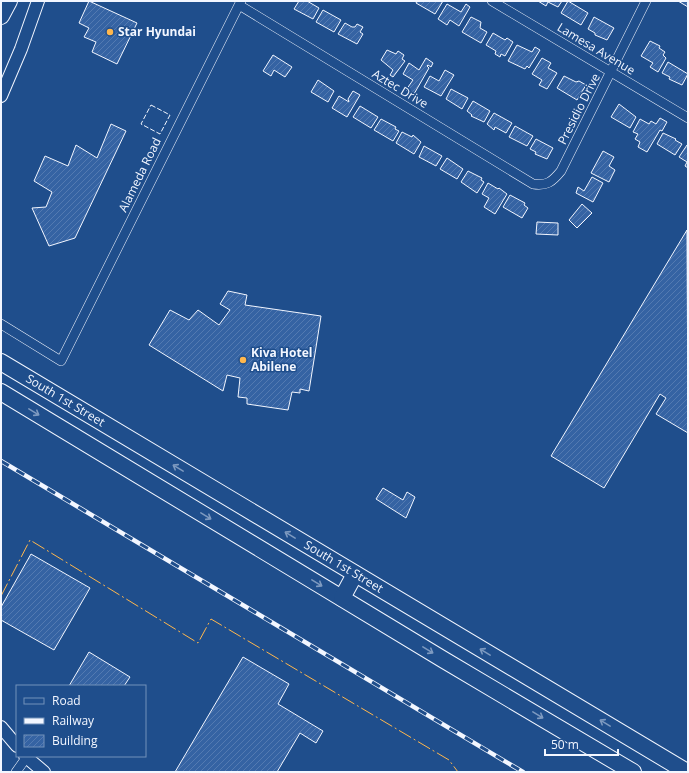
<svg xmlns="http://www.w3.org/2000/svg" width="689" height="773" font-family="'Open Sans',sans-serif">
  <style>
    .building { fill: url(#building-hatch); stroke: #f2f6ff }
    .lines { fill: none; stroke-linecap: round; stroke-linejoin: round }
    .street-casing { stroke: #f2f6ff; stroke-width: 10 }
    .secondary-casing { stroke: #f2f6ff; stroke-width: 14 }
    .highway-casing { stroke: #f2f6ff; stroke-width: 18 }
    .street { stroke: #1f4e8c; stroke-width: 9 }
    .secondary { stroke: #1f4e8c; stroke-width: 12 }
    .highway { stroke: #1f4e8c; stroke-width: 16 }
    .rail-casing { stroke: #f2f6ff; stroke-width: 4.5 }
    .rail { stroke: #1f4e8c; stroke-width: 3; stroke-dasharray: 9; stroke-linecap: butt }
    .fence { stroke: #f2f6ff; stroke-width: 1; stroke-dasharray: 5 2; stroke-linecap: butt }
    .power { stroke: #ffb74d; stroke-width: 1; stroke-dasharray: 14 3 2 3; stroke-linecap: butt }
    .oneway { stroke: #7e9ac0 }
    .poi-dot { fill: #ffb74d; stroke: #1f4e8c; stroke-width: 1.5 }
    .labels { text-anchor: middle; stroke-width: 3; stroke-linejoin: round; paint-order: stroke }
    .poi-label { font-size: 12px; font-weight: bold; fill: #f2f6ff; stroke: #1f4e8c; text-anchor: start }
    .street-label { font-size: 12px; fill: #f2f6ff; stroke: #1f4e8c }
  </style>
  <defs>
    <pattern id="building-hatch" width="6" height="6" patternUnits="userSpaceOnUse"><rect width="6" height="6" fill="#3563a3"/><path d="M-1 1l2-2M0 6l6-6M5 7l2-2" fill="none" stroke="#537ab1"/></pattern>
  </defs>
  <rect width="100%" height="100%" fill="#1f4e8c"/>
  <!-- building -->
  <path class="building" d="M89 1 137 23 117 64 92 52 96 42 84 37 89 28 79 23Z
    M299 1H307L319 8 313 19 294 9Z
    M417 1H443L435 14 416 3Z
    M538 1H562L558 7 548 2 546 6Z
    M568 1 588 13 581 25 561 13Z
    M678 1H688V7Z
    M447 4 461 12 466 4 470 7 459 26 450 20 447 25 438 19Z
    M323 10 341 20 334 32 316 22Z
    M471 17 481 22 480 28 487 32 481 43 462 32Z
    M594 17 614 28 607 40 595 35V33L588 29Z
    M345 23 352 27H355L357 24 363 27 360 32 363 34 357 44 338 34Z
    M493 33 505 40 507 38 513 42 505 56 501 54 500 57 495 54 496 51 486 45Z
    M650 41 660 46 659 48 665 52 663 55 666 58 658 72 650 67 653 63 641 56Z
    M517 45 532 52 535 47 540 50 529 68 527 66 525 69 508 61Z
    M387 50 396 54 398 51 404 55 402 59 405 61 393 77 390 75 393 70 381 60Z
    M273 55 292 67 285 77 274 70 271 76 263 71Z
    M426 58 433 63 431 67 428 65 427 66 429 68 414 94 406 90 413 80 403 74 409 63 419 70Z
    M542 58 551 63 548 68 557 73 547 89 539 85 542 80 532 74Z
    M668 62 688 74 682 85 669 79 670 77 662 73Z
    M445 70 454 75 441 96 424 87 430 76 439 81Z
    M564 76 576 82 579 81 586 85 577 100 557 88Z
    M318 80 334 91 328 102 311 92Z
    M451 89 468 98 462 109 446 99Z
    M353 91 360 95 347 117 332 108 339 96 349 102 348 99Z
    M473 101 490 111 484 122 471 116 472 115 467 111Z
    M619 104 636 117 630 128 611 117Z
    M360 106 378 117 371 128 353 117Z
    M494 113 512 123 506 133 495 127 494 130 487 124Z
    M660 118 667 122 662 131 660 130 647 152 638 147 640 142 635 139 638 134 633 132 640 119 649 124 651 121 656 124Z
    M381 119 396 127 395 129 399 131 393 141 374 130Z
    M111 124 126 131 75 238 49 246 32 208 46 207 52 192 34 181 45 156 68 166 76 145 97 158Z
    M515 126 533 136 527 146 509 137Z
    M402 132 412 137 413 135 421 142 414 154 396 143Z
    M663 133 676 139 675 140 682 144 675 155 657 144Z
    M536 139 553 148 547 159 535 154 536 152 530 149Z
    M687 145H688V168L685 166 687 162 679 157Z
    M424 146 442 156 436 166 419 157Z
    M603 151 614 157 609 166 615 170 609 182 591 173Z
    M447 158 463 169 457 179 440 169Z
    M468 171 482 178 481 180 484 182 477 193 461 182Z
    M592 177 603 183 593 202 576 193 578 187 584 191Z
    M488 183 498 189 499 188 507 194 495 214 484 207 489 198 482 194Z
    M510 195 525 203 524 205 528 208 522 218 503 207Z
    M582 204 592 213 577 228 569 220Z
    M537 222 558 223V235L536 234Z
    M687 230 688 433 656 414 666 398 660 394 604 488 551 456Z
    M228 291 247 295 245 305 321 316 309 391 300 389V393L292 392 288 410 247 404V398L238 397 240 378 227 375 223 391 149 345 170 310 189 320 198 310 219 325 230 310 220 304Z
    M383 488 403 500 407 492 415 497 406 518 376 499Z
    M31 554 90 588 54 650 1 620V607Z
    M89 652 130 677 124 686H69Z
    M243 657 289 684 278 704 323 731 316 743 300 733 277 772H175Z"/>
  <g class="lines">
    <!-- street casing -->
    <g class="street-casing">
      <path id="street" d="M492 1 688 118
        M239 5 533 184C547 186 552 182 561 171L646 1
        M1 324 61 361 241 1
        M16 772 26 758"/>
    </g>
    <!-- secondary casing -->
    <g class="secondary-casing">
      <path id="secondary" d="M1 96 21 49 38 1
        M1 727 17 746
        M25 756 44 772"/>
    </g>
    <!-- highway casing -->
    <g class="highway-casing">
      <g id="highway">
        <path d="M1 16 9 1"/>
        <path id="s1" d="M1 362 687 772"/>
        <path d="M1 392 444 660 633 772"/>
        <path d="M342 598 355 574"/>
      </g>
    </g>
    <!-- street -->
    <use href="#street" class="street"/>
    <!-- secondary -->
    <use href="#secondary" class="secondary"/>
    <!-- highway -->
    <use href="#highway" class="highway"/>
    <!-- rail casing -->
    <g class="rail-casing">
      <path id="rail" d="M1 461 523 772"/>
    </g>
    <!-- rail -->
    <use href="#rail" class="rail"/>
    <!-- fence -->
    <path class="fence" d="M151 105 170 115 160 134 141 124Z"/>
    <!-- power -->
    <path class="power" d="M1 596 30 540 198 643 211 619 449 760 458 772"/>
  </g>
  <!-- one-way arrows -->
  <defs><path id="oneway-shaft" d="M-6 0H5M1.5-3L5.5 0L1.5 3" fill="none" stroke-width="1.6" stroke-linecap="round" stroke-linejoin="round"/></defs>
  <g class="oneway">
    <use href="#oneway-shaft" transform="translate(34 412) rotate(31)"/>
    <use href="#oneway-shaft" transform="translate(178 468) rotate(-149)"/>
    <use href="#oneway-shaft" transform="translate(206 516) rotate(31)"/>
    <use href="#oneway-shaft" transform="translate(290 535) rotate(-149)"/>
    <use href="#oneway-shaft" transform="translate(317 583) rotate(31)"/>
    <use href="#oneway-shaft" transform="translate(428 650) rotate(31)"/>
    <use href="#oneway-shaft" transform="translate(485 652) rotate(-149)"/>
    <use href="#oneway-shaft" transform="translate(538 715) rotate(31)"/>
    <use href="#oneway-shaft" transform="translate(605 723) rotate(-149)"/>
  </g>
  <!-- markers -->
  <g class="poi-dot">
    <circle cx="110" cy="32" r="4"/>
    <circle cx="243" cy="360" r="4"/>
  </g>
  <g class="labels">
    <!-- poi labels -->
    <g class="poi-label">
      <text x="118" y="36">Star Hyundai</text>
      <text x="251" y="357">Kiva Hotel<tspan x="251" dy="14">Abilene</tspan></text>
    </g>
    <!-- street labels -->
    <g class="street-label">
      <text transform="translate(596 49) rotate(31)" y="4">Lamesa Avenue</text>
      <text transform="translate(400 89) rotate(31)" y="4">Aztec Drive</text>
      <text transform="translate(579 109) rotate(-63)" y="4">Presidio Drive</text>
      <text transform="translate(140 175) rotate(-64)" y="4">Alameda Road</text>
      <text dy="4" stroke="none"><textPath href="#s1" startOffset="75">South 1st Street</textPath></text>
      <text dy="4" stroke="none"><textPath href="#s1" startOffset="399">South 1st Street</textPath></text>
    </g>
  </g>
  <!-- border -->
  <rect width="689" height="773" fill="none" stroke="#f2f6ff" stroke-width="4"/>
  <!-- legend -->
  <rect x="16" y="685" width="130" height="72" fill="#1f4e8c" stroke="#7391ba"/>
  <rect x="24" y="698" width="20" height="6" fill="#1f4e8c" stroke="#7391ba"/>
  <text x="52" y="705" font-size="12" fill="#f2f6ff">Road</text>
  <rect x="24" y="718" width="20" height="6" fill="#f2f6ff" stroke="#7391ba"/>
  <text x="52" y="725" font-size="12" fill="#f2f6ff">Railway</text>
  <rect x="24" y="735" width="20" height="12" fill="url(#building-hatch)" stroke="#7391ba"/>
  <text x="52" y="745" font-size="12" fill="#f2f6ff">Building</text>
  <!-- scale -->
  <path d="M545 749v6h73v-6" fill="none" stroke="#f2f6ff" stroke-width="2"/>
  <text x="551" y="749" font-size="12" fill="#f2f6ff" stroke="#1f4e8c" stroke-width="3" paint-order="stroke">50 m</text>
</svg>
